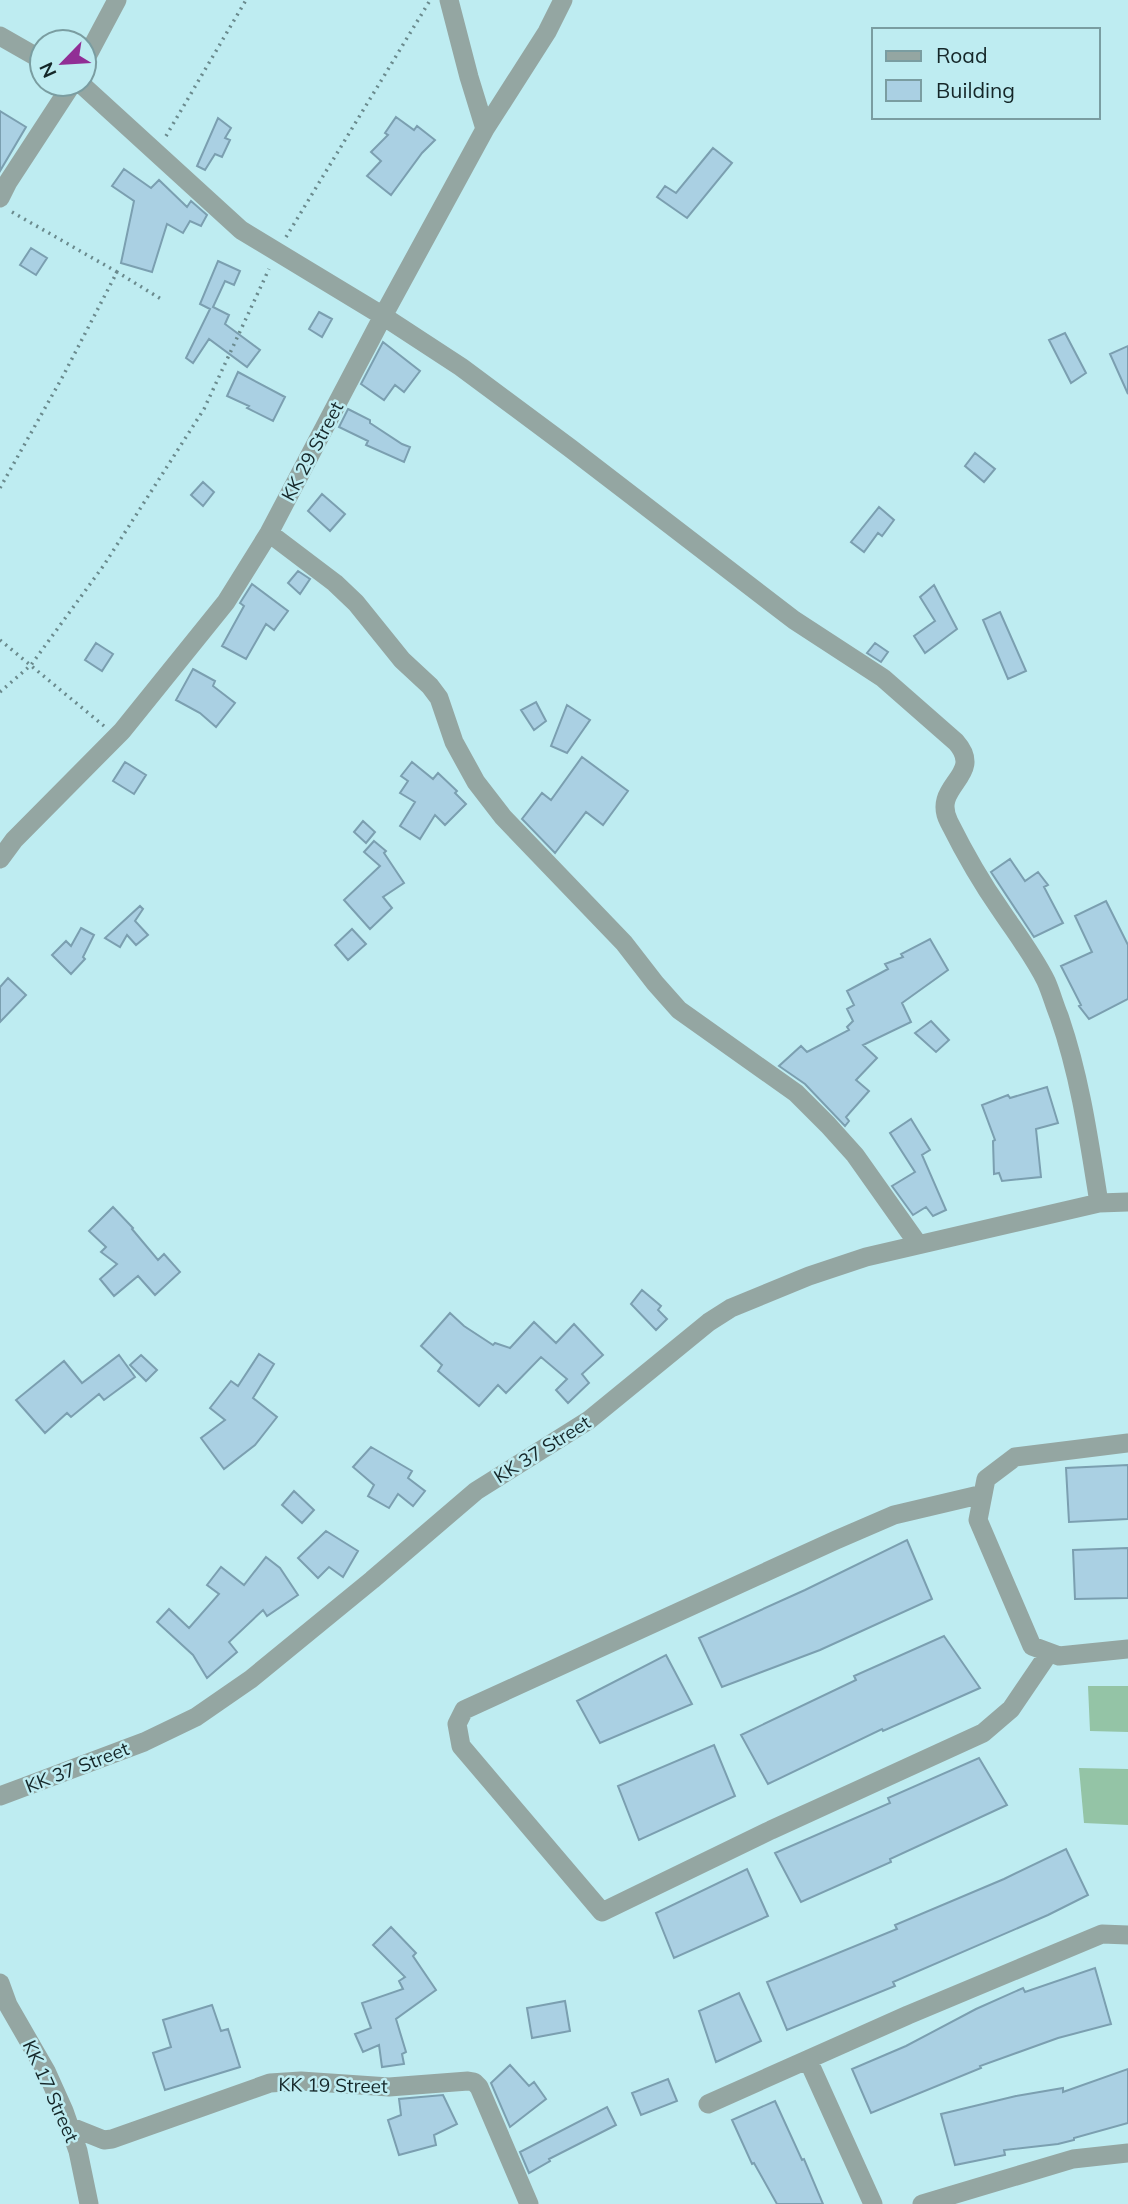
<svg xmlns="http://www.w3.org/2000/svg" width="1128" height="2204" font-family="Mulish,sans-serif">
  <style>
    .green { fill: #94c4a6 }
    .building { fill: #aad0e3; stroke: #7b9fb0; stroke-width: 2 }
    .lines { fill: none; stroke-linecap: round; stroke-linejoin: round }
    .path { stroke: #6a8a8d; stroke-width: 3.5; stroke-dasharray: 2 5; stroke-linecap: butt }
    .minor { stroke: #94a6a2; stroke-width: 19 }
    .labels { text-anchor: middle; stroke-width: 5; stroke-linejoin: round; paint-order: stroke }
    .street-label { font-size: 19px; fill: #152729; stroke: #beecf1 }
  </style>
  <rect width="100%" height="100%" fill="#beecf1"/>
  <!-- green -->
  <path class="green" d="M1088 1686H1128V1732L1090 1731Z
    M1079 1768 1128 1769V1825L1084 1823Z"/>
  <!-- building -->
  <path class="building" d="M0 111 26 127 0 171Z
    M396 117 414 130 417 126 435 140 422 153 391 195 367 176 381 161 371 152 388 135 385 133Z
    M218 118 231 128 225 138 230 140 222 157 215 154 205 170 197 166Z
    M713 148 732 163 687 218 657 197 665 186 676 193Z
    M124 169 151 188 159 180 187 207 191 201 207 215 201 226 190 221 183 233 167 224 152 272 121 263 134 201 112 186Z
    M31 248 47 258 36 275 20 265Z
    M218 261 240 271 234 285 225 281 213 307 229 315 225 324 260 350 247 367 209 339 193 363 186 358 210 309 200 304Z
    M319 312 332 319 322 337 309 329Z
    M1065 333 1086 373 1071 383 1049 340Z
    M383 342 420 371 404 392 395 385 384 400 361 384Z
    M1128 346V394L1110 354Z
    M238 372 285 397 273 421 247 408 249 406 227 396Z
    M348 409 370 420V423L402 444 410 447 404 462 366 445 368 441 339 427Z
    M975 453 995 469 984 482 965 466Z
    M203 482 214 492 203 506 191 495Z
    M322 494 345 514 330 531 308 511Z
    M879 507 894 520 882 536 878 533 864 552 851 542Z
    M298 571 310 579 300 594 288 583Z
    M252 584 288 611 274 630 266 624 246 659 222 646 244 606 240 603Z
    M934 585 957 629 925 653 914 636 935 621 920 597Z
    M1000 612 1026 671 1008 679 983 620Z
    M96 643 113 654 102 671 85 660Z
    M875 643 888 652 881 662 867 653Z
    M193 669 215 681 213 686 235 703 216 727 200 713 176 700Z
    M536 702 546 721 534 730 521 710Z
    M567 705 590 720 567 753 551 746Z
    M582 757 628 791 603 825 586 812 555 853 522 819 542 793 551 800Z
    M125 762 146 775 134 794 113 781Z
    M412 762 433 779 438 773 457 791 455 793 466 804 445 825 435 815 420 839 400 826 415 802 400 793 408 781 401 776Z
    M363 821 375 832 366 843 354 832Z
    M374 841 386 851 384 853 404 883 383 897 392 908 370 929 344 900 380 866 364 852Z
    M1010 859 1025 881 1038 872 1048 885 1044 887 1063 923 1034 937 991 872Z
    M1106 901 1128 945V999L1089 1019 1079 1006 1081 1005 1061 966 1092 952 1075 916Z
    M140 906 143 909 135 921 148 935 136 945 127 935 120 947 105 938Z
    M81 928 94 935 83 957 85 959 71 974 52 955 66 941 71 946Z
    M352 929 366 944 348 960 335 945Z
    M930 939 948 970 902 1003 911 1022 863 1045 877 1058 856 1080 869 1091 846 1117 849 1121 845 1126 805 1084 779 1066 801 1046 807 1052 849 1030 847 1027 853 1021 847 1009 854 1005 847 991 888 969 885 964 903 957 901 954Z
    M8 978 26 995 0 1022V987Z
    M931 1021 949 1040 936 1052 915 1033Z
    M1047 1087 1058 1123 1036 1129 1041 1177 1002 1181 999 1173 994 1174 993 1141 995 1140 982 1105 1008 1095 1010 1098Z
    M911 1119 930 1150 922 1155 946 1210 933 1216 926 1207 913 1215 892 1186 915 1172 890 1133Z
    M113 1207 133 1228 132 1229 158 1260 164 1254 180 1272 155 1295 138 1276 114 1296 100 1279 117 1264 101 1252 106 1247 89 1231Z
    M642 1290 661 1306 658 1310 667 1319 656 1330 631 1304Z
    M450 1313 464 1326 493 1345 495 1343 510 1348 534 1322 556 1343 574 1324 603 1355 582 1374 589 1383 568 1403 556 1390 567 1379 541 1357 506 1393 498 1385 479 1406 438 1371 442 1365 421 1346Z
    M259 1354 274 1364 253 1398 277 1417 255 1445 224 1469 201 1438 225 1420 210 1408 231 1381 238 1386Z
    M119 1355 135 1377 104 1400 99 1394 71 1417 67 1413 45 1433 16 1400 64 1361 82 1383Z
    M141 1355 157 1370 146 1381 130 1365Z
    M371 1447 412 1471 408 1478 425 1491 413 1506 398 1494 389 1508 368 1496 374 1485 353 1467Z
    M1128 1465V1519L1069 1522 1066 1468Z
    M294 1491 314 1510 302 1523 282 1505Z
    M326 1531 358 1551 343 1577 329 1567 318 1578 298 1558Z
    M907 1540 932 1599 820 1650 722 1687 699 1638 805 1590Z
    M1128 1548V1598L1075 1599 1073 1550Z
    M266 1557 280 1568 298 1595 267 1616 263 1610 229 1642 237 1652 207 1678 193 1655 157 1622 169 1609 189 1628 219 1594 207 1585 221 1567 244 1585Z
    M944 1636 980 1688 883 1731 882 1729 768 1784 741 1735 856 1680 854 1676Z
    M666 1655 692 1704 600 1743 577 1701Z
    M714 1745 735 1796 639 1840 618 1786Z
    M979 1758 1007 1805 890 1859 891 1862 801 1902 775 1853 890 1803 888 1798Z
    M1066 1849 1088 1895 1048 1915 893 1982 895 1986 787 2030 767 1982 897 1929 895 1925 1004 1879Z
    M747 1869 768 1916 674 1958 656 1913Z
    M391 1927 416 1953 413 1956 436 1990 396 2019 406 2052 402 2054 404 2064 382 2067 379 2045 363 2052 355 2034 371 2028 362 2003 403 1989 399 1981 405 1977 373 1945Z
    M1095 1968 1111 2024 1058 2038 980 2066 981 2068 871 2113 852 2069 906 2046 976 2009 1023 1988 1025 1992Z
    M739 1993 761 2041 716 2062 699 2011Z
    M565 2001 570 2031 532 2038 527 2008Z
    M212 2005 221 2031 228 2029 240 2067 165 2090 153 2053 171 2047 163 2020Z
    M510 2065 529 2086 534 2082 546 2099 510 2127 491 2083Z
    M1128 2069V2123L1074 2138V2140L1058 2144 1004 2150 1005 2155 955 2165 941 2114 1016 2096 1063 2088V2092Z
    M668 2079 677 2101 641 2115 632 2093Z
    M443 2095 457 2124 434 2135 436 2145 399 2155 388 2120 401 2115 399 2099Z
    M775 2101 802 2160 804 2159 823 2204H777L754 2163 752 2164 732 2120Z
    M607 2107 616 2125 549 2159 550 2161 529 2173 520 2152Z"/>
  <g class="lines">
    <!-- path -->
    <path class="path" d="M166 136 246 0
      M12 212 117 272
      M286 237 429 2
      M0 488 63 376 117 272 161 299
      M0 640 104 726
      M0 692 31 665 104 565 204 409 269 269"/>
    <!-- minor -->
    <path class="minor" d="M449 0 469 77 485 129
      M0 36 42 60
      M84 62 117 0
      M81 84 241 230 383 316 461 367 570 448 794 620 883 678 956 742C986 776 930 785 949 822 964 852 981 882 1000 909 1016 933 1033 955 1046 981 1051 992 1054 1004 1059 1016 1080 1076 1089 1140 1099 1203
      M0 198 8 182 72 84
      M269 533 335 583 356 603 402 660 430 686 439 698 454 742 476 782 503 817 624 943 655 983 679 1010 796 1093 828 1125 855 1155 918 1244
      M0 859 14 840 122 731 226 602 269 533 383 316 485 129 547 32 563 0
      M1128 1443 1015 1457 986 1479 978 1520 1032 1646 1059 1656 1128 1649
      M983 1494 894 1515 836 1540 464 1710 457 1724 461 1746 602 1912 771 1830 983 1733 1011 1709 1049 1653
      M0 1796 144 1742 196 1717 251 1679 372 1580 476 1491 589 1420 709 1322 731 1308 809 1276 866 1257 1099 1203 1128 1202
      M0 1983 8 2005 46 2071 64 2111 78 2151 89 2204
      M808 2060 873 2204
      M708 2104 908 2015 1102 1934 1128 1935
      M69 2126 104 2140 112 2139 270 2083 301 2081 389 2087 468 2081 474 2082 479 2087 529 2204
      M922 2204 1073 2159 1128 2153"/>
  </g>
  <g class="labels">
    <!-- street labels -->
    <g class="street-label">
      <text transform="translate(312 451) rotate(-62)" y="7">KK 29 Street</text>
      <text transform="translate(542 1449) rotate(-32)" y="7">KK 37 Street</text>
      <text transform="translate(77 1767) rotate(-21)" y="7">KK 37 Street</text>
      <text transform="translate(333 2085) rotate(1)" y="7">KK 19 Street</text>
      <text transform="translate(51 2091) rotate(66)" y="7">KK 17 Street</text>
    </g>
  </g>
  <!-- legend -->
  <rect x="872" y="28" width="228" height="91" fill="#beecf1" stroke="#7a9da1" stroke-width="2"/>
  <rect x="886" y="51" width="35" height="10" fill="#94a6a2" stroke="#7a9da1" stroke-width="2"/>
  <text x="936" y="63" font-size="21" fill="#152729">Road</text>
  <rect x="886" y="80" width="35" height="21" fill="#aad0e3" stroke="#7a9da1" stroke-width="2"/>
  <text x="936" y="98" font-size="21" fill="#152729">Building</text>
  <!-- north arrow -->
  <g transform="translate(63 63) rotate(245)"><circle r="33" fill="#beecf1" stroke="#7a9da1" stroke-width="2"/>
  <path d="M0-5L12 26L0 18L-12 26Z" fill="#912e95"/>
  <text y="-10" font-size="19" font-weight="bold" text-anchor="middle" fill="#152729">N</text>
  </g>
</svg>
